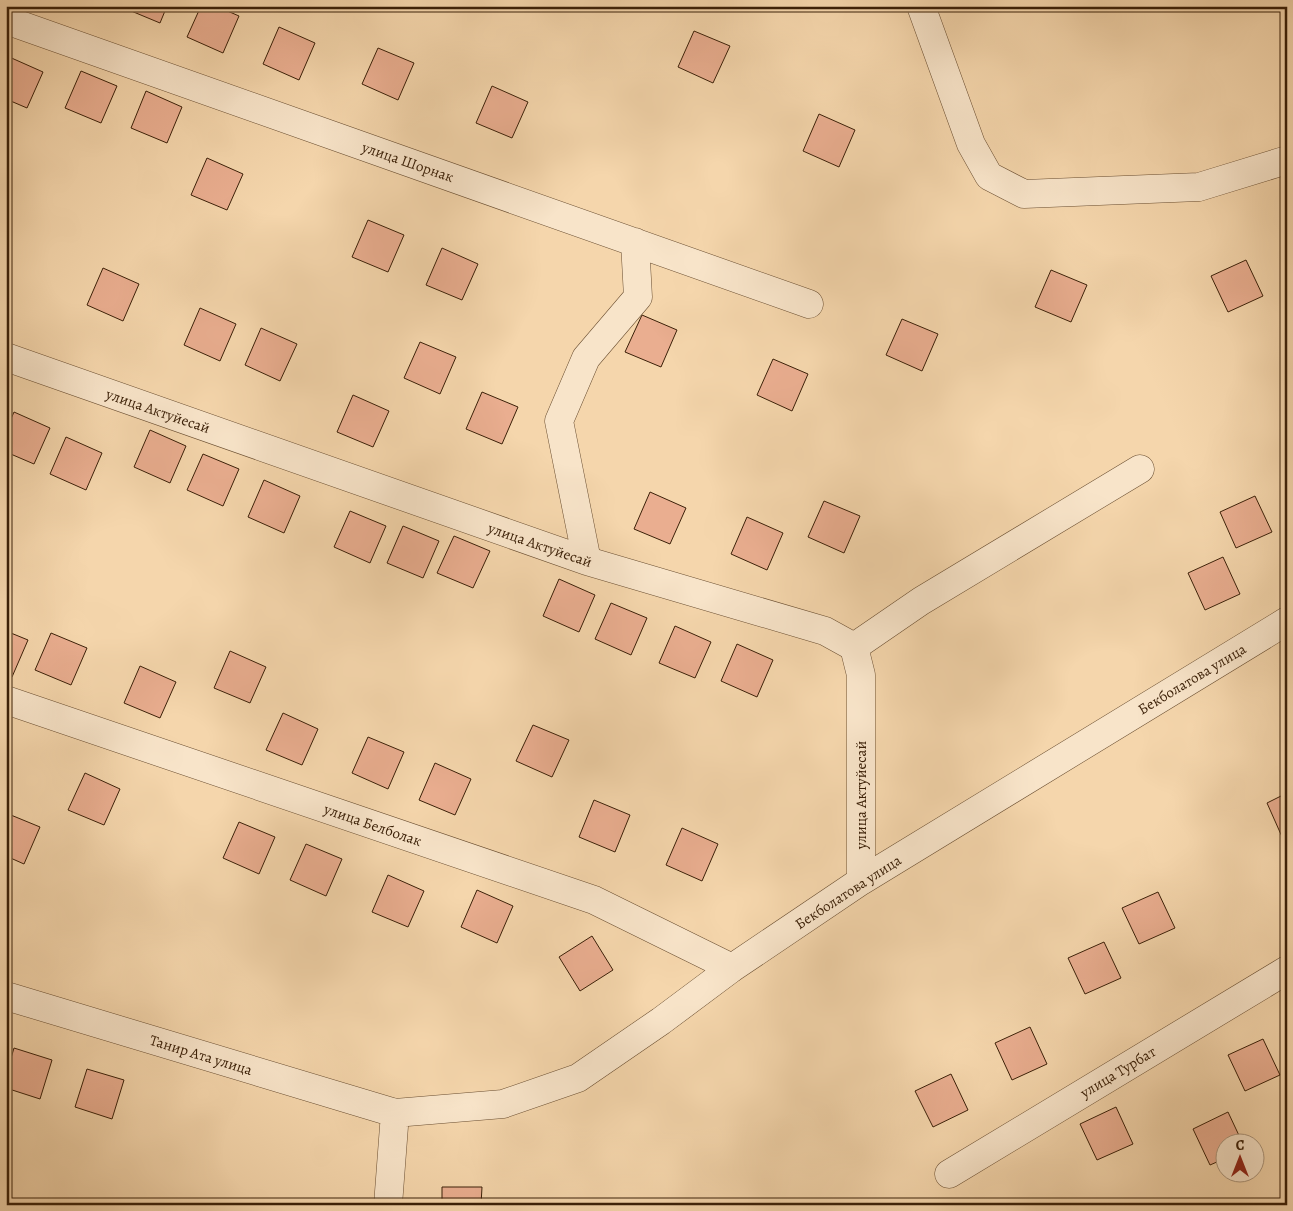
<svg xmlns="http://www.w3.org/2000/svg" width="1293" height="1211" font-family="Alegreya,serif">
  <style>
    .building { fill: #eaae90; stroke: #3b2008 }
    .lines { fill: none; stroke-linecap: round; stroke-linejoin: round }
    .minor-casing { stroke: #6a4e31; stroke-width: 29 }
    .minor { stroke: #f8e4c9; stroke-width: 28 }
    .labels { text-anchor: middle; stroke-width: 5; stroke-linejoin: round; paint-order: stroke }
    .street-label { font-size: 15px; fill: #3b2008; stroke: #f8e4c9 }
  </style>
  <rect width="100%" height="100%" fill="#f5d6ac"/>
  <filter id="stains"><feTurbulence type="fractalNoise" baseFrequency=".004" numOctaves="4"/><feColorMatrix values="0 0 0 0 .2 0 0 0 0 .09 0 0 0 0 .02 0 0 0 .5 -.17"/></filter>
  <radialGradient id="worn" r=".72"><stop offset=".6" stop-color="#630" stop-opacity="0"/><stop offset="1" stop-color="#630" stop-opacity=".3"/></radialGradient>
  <!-- building -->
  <path class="building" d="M124 6H167L160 23 124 8Z
    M201 6H216L239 16 223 53 187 37Z
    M279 27 315 43 299 80 263 64Z
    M694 31 730 46 713 83 678 67Z
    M378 48 414 63 398 100 362 84Z
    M7 56 43 72 27 108 6 99Z
    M81 71 117 86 101 123 65 108Z
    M492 86 528 102 512 138 476 123Z
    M146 91 182 107 167 143 131 128Z
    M819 114 855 130 839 167 803 151Z
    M207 158 243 174 227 210 191 195Z
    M368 220 404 235 388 272 352 257Z
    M442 248 478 264 462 300 426 285Z
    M1246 260 1263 296 1228 312 1211 276Z
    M103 268 139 284 123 321 87 305Z
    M1051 270 1087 285 1071 322 1035 307Z
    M200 308 236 324 220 361 184 345Z
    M642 315 677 330 661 367 625 352Z
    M902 319 938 334 922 371 886 355Z
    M261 328 297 344 280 381 245 365Z
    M420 342 456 357 440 394 404 378Z
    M773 359 808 374 792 411 757 395Z
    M482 392 518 407 502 444 466 429Z
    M353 395 389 411 373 447 337 432Z
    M14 412 50 428 34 464 6 452V430Z
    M150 430 186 446 170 483 134 467Z
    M66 437 102 453 86 490 50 474Z
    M203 454 239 469 223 506 187 490Z
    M264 480 300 496 284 533 248 517Z
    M650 492 686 508 670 544 634 529Z
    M1255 496 1272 532 1236 548 1220 512Z
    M824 501 860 516 844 553 808 537Z
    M350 511 386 526 370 563 334 547Z
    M747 517 783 533 767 570 731 554Z
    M403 526 439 541 423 578 387 563Z
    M454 536 490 551 473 588 437 573Z
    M1223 557 1240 594 1205 610 1188 573Z
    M559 579 595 595 579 632 543 616Z
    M611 603 647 618 631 655 595 639Z
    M675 626 711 642 695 678 659 663Z
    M6 631 28 640 12 677 6 674Z
    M51 633 87 648 71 685 35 670Z
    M737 644 773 660 757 697 721 681Z
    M230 651 266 667 250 703 214 688Z
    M140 666 176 682 160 718 124 703Z
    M283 713 318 729 302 765 266 750Z
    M533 725 569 740 552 777 516 761Z
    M368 737 404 752 388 789 352 773Z
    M435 763 471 779 455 815 419 800Z
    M85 773 120 789 104 825 68 810Z
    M1287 793V837L1283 839 1267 803Z
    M594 800 630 815 615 852 579 837Z
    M6 813 40 827 24 864 6 856Z
    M239 822 275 837 259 874 223 858Z
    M682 828 718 844 702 881 666 865Z
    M306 844 342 859 326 896 290 880Z
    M388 875 424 891 408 927 372 912Z
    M477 890 513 906 497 943 461 927Z
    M1158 892 1175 928 1139 944 1122 908Z
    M592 936 613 970 580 991 559 957Z
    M1104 942 1121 978 1085 994 1068 958Z
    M1030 1027 1047 1064 1012 1080 995 1043Z
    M1263 1039 1280 1075 1245 1091 1228 1055Z
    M14 1048 52 1060 40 1099 6 1088V1075Z
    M87 1069 124 1080 112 1119 75 1107Z
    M951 1074 968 1110 933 1127 915 1091Z
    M1116 1107 1133 1144 1097 1160 1080 1124Z
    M1228 1112 1243 1144H1226V1158L1210 1165 1193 1129Z
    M442 1187H482L481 1205H442Z"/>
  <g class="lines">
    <!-- minor casing -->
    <g class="minor-casing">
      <path id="minor" d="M921 6 971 144 989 176 1024 194 1199 187 1287 160
        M6 20 809 304
        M6 357 587 561 825 631 854 647 861 675V881
        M587 561 559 421 586 358 638 297 635 242
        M854 647 921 601 1140 469
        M6 700 594 900 732 968
        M6 996 395 1113 503 1104 578 1078 661 1021 732 968 861 881 1287 621
        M949 1174 1287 970
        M388 1205 395 1113"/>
    </g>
    <!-- minor -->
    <use href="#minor" class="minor"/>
  </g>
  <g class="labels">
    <!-- street labels -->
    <g class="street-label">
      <text transform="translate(408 162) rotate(19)" y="5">улица Шорнак</text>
      <text transform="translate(158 411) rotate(19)" y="5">улица Актуйесай</text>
      <text transform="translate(540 545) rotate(19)" y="5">улица Актуйесай</text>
      <text transform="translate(1192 679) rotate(-31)" y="5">Бекболатова улица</text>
      <text transform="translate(861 795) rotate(-90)" y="5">улица Актуйесай</text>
      <text transform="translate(373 825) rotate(19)" y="5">улица Белболак</text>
      <text transform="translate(848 892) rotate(-33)" y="5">Бекболатова улица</text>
      <text transform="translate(201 1055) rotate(17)" y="5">Танир Ата улица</text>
      <text transform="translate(1118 1072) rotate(-31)" y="5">улица Турбат</text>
    </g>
  </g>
  <!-- margin -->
  <rect width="1293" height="1211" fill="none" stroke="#f5d6ac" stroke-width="25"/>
  <rect x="8" y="8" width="1278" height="1196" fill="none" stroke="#3b2008" stroke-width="2.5"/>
  <rect x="12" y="12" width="1268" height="1186" fill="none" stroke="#3b2008"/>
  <!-- north arrow -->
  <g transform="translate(1240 1158)"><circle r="24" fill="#f8e4c9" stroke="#ac967c"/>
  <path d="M0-4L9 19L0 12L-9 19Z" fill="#8f2418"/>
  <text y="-8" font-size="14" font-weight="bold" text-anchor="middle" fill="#3b2008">С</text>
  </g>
  <rect width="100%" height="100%" filter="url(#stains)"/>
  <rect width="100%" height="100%" fill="url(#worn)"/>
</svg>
